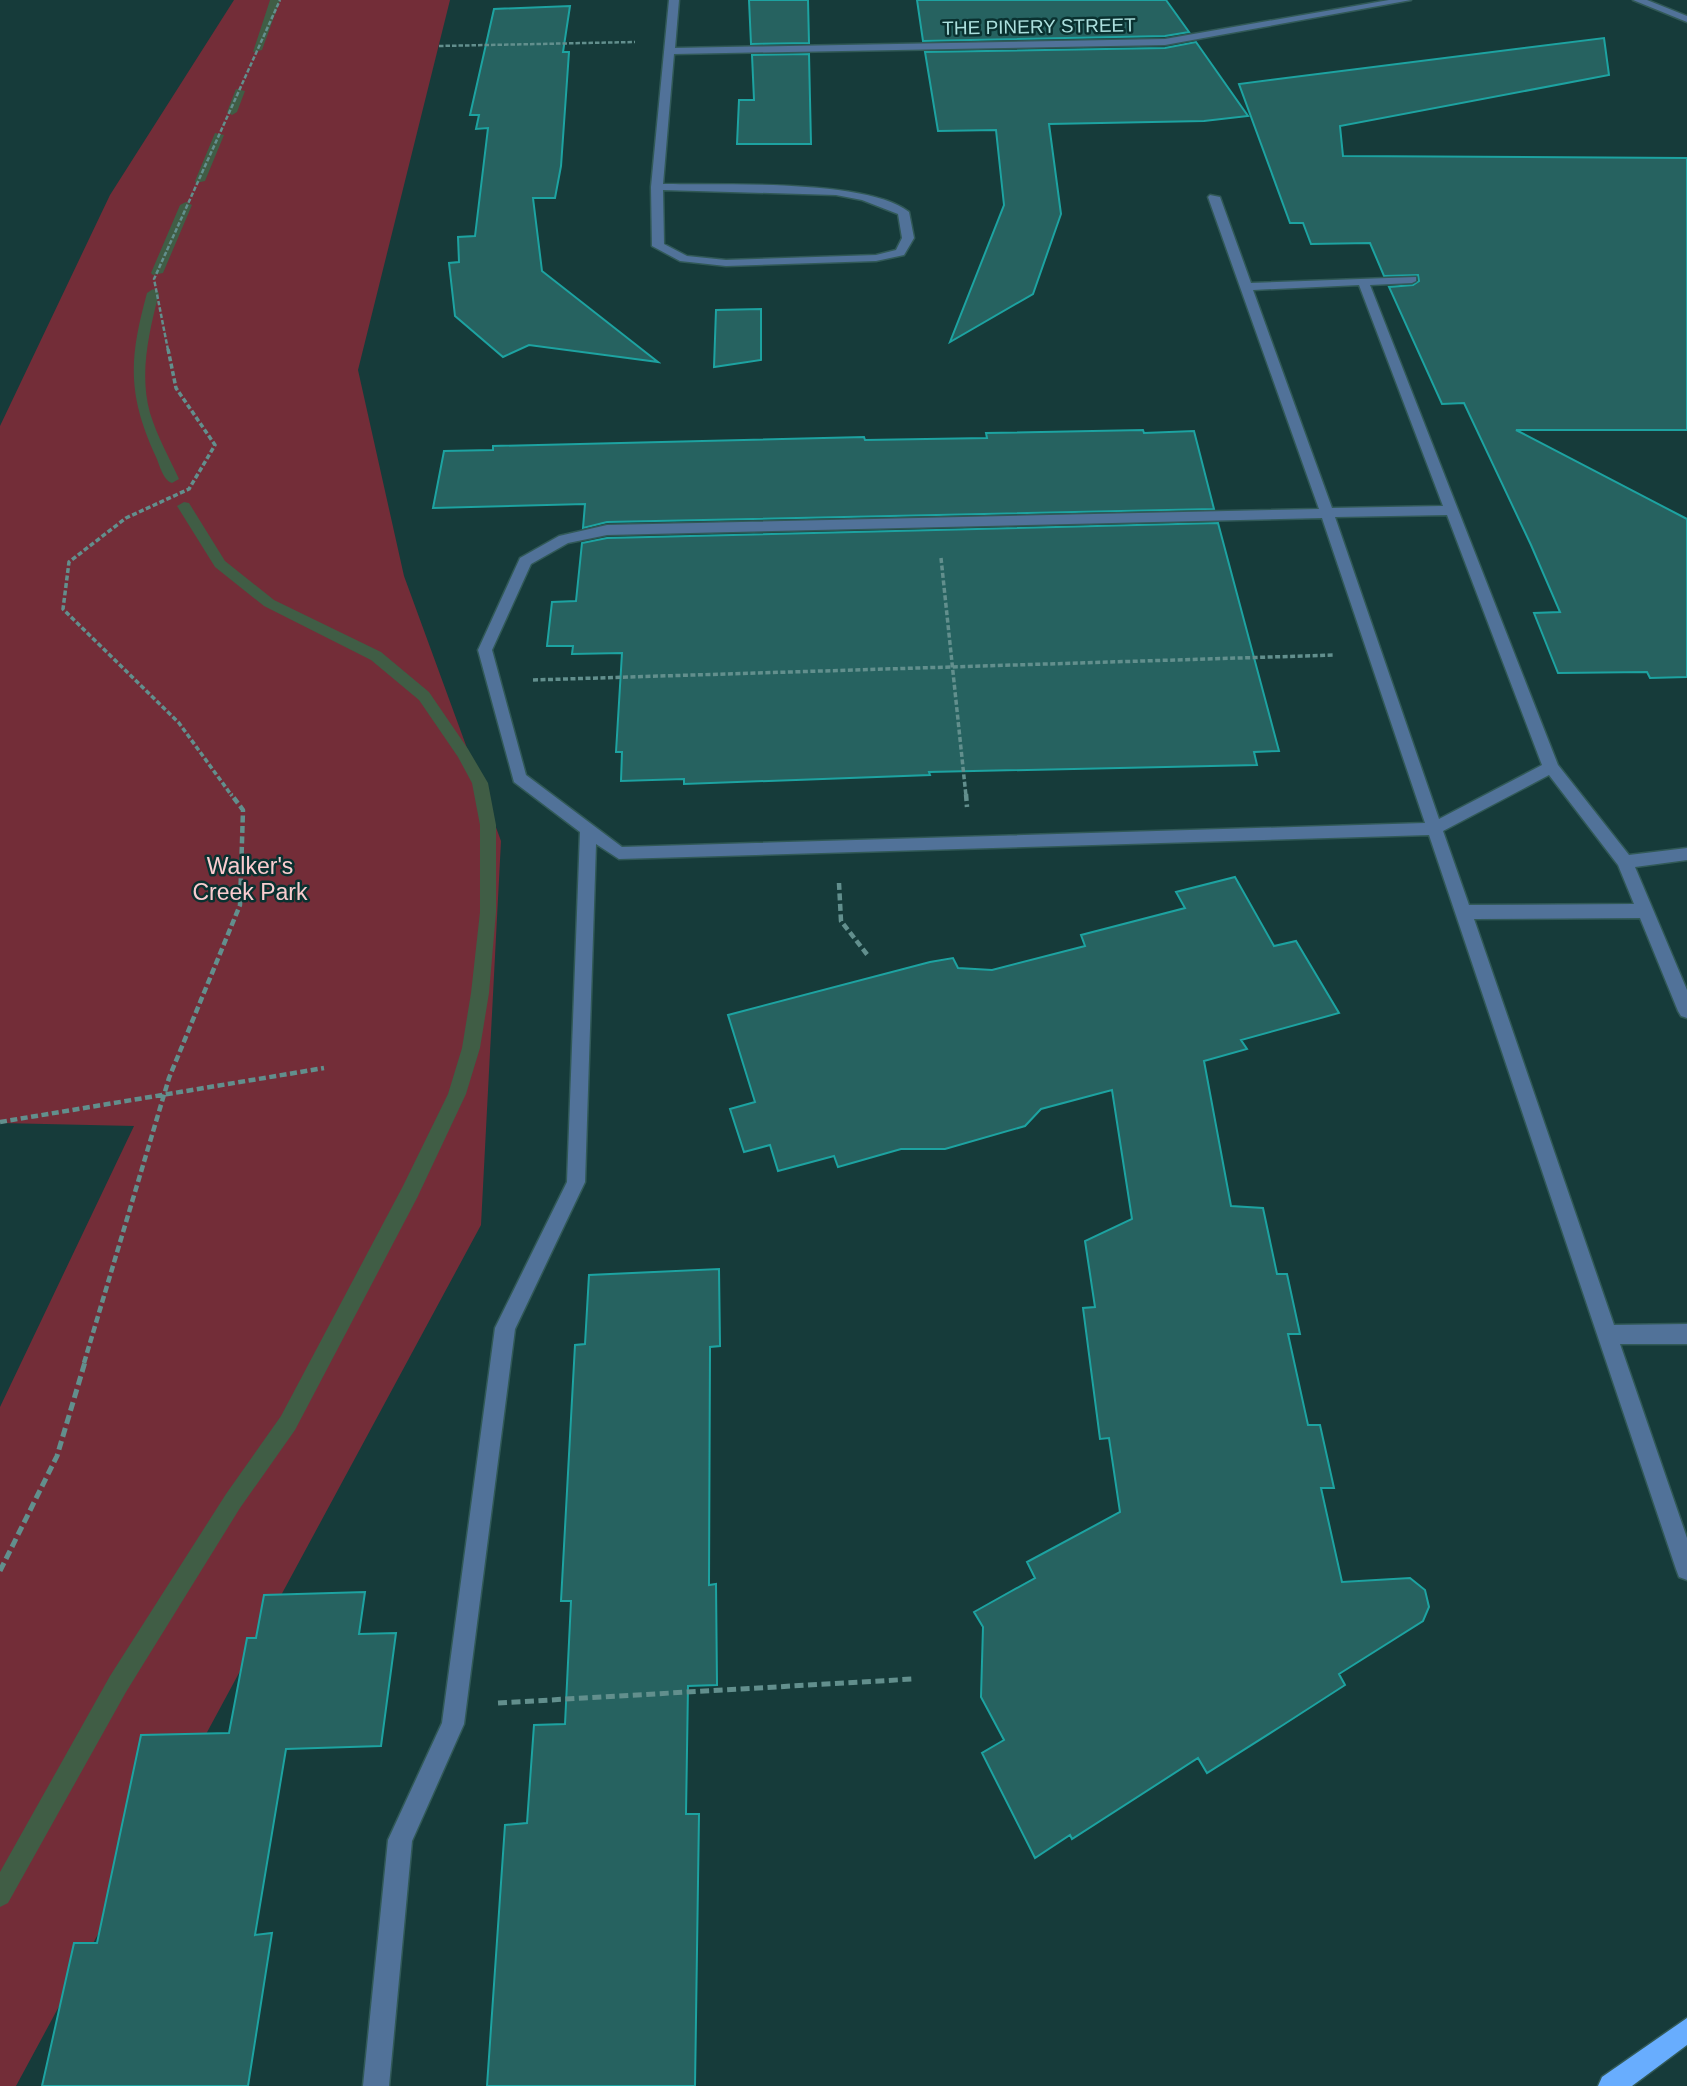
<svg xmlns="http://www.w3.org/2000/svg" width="1687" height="2086" font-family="Arial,sans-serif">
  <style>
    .green { fill: #732d38 }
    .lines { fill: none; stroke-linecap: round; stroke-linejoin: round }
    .stream { fill: #405d45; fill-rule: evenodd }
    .building { fill: #266260; stroke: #1da3a1; stroke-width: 2 }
    .minor-casing { stroke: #315957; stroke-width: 3 }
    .major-casing { stroke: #315957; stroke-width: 3 }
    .path-far3 { stroke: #628f8d; stroke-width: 2.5; stroke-dasharray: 4.5 2; stroke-linecap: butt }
    .path-far2 { stroke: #628f8d; stroke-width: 3.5; stroke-dasharray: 5 2.5; stroke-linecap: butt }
    .path-far1 { stroke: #628f8d; stroke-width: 4.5; stroke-dasharray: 7 3.5; stroke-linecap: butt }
    .path { stroke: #628f8d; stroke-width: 5; stroke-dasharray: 9 4.5; stroke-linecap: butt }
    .minor { fill: #517299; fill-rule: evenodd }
    .major { fill: #68adfe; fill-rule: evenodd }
    .labels { text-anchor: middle; stroke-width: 5; stroke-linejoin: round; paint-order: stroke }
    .far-street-label { font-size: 19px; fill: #abdfdd; stroke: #0a3130 }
    .park-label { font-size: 23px; fill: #facccf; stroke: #0a3130 }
  </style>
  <rect width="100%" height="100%" fill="#163b3a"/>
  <!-- green -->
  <path class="green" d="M234 0H450L358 370 404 576 501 841 481 1225 16 2086H0V1407L134 1126 0 1123V426L110 195Z"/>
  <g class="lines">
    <!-- stream -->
    <path class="stream" d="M270 0H280L262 50 253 52Z
      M236 89 245 91 237 112 232 115 227 112Z
      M215 133 224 135 205 181 196 183 195 181Z
      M186 202 192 205 163 273 153 275 151 273 180 205Z
      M153 289 159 293C149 332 139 374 150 413 157 436 169 457 179 479L172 483C163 480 160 466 156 457 127 394 129 359 147 293Z
      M184 502 189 503 225 561 274 600 381 652 429 692 468 749 488 783 496 825V912L489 993 480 1048 466 1094 417 1198 295 1430 240 1508 126 1692 8 1903 0 1907V1872L110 1676 226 1494 281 1416 403 1186 448 1094 462 1048 471 993 480 912V825L472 783 458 757 419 700 371 660 264 606 215 567 177 506Z"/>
  </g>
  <!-- building -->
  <path class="building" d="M749 0H808L809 43 751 44Z
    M917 0H1166L1189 32 1165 36 923 41Z
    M570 6 563 52H569L561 166 555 198H533L542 271 658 362 529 345 503 357 455 316 449 263 459 262 458 237 475 236 488 128 476 129 479 115H470L494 9Z
    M1604 38 1609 75 1340 126 1343 156 1687 158V430H1516L1687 519V677L1650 678 1647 672 1558 673 1534 613 1560 612 1531 545 1464 403 1442 404 1389 287 1413 285 1419 281 1418 275 1384 276 1370 243 1311 244 1303 223H1290L1239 84Z
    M1196 42 1248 116 1204 121 1049 124 1061 214 1033 294 950 342 1004 205 996 130 938 131 925 52 1165 48Z
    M809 54 811 144H737L739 100H754L752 55Z
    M761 309V360L714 367 716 310Z
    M1143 430 1144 433 1194 431 1214 509 607 522 583 528 585 504 433 508 444 451 493 450V446L864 437 865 440 987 438 986 433Z
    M1218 523 1279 751 1254 752 1257 765 929 772 930 775 684 784V779L621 781 622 752H616L622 653 572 654 573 646H547L552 602 576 601 582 543 607 538Z
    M1235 877 1274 946 1296 941 1339 1013 1241 1040 1247 1049 1204 1061 1231 1206 1263 1208 1277 1274H1287L1300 1334H1288L1308 1425H1320L1334 1488H1321L1342 1582 1410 1578 1425 1590 1429 1607 1423 1621 1339 1674 1345 1685 1283 1725 1207 1773 1198 1758 1072 1839 1070 1835 1035 1858 982 1753 1004 1740 981 1697 983 1627 974 1612 1035 1578 1027 1562 1120 1512 1109 1438 1100 1439 1083 1308 1095 1307 1085 1241 1132 1219 1112 1090 1041 1109 1025 1126 945 1149H901L838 1167 834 1156 778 1171 770 1145 744 1152 730 1109 755 1102 728 1015 930 962 953 958 958 968 992 970 1085 946 1081 935 1185 908 1176 892Z
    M719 1269 720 1346 710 1347 709 1585 716 1584 717 1685 688 1686 686 1814H699L695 2086H487L505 1825 527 1823 534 1725 565 1724 571 1601H561L575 1345 585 1344 589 1275Z
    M365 1592 359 1634 396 1633 381 1746 286 1749 255 1935 272 1933 248 2086H42L74 1943H97L141 1735 229 1733 247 1638H256L264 1595Z"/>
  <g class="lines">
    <!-- minor casing -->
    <g class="minor-casing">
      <path id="minor" d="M669 0H679L675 48 1165 39 1389 0H1411L1165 45 674 54 663 184C719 185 868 179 909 212L914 238 904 255 876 261 726 266 680 261 652 246 651 187ZM663 190 836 195 862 200 898 214 902 238 896 250 876 255 726 260 687 256 664 244Z
        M1633 0H1647L1687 16V22Z
        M1210 195 1220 197 1251 283 1416 277V281L1412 283 1370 285 1558 765 1629 855 1687 848V860L1635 867 1687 990V1018L1681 1016 1678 1011 1640 918 1474 919 1614 1325 1687 1324V1344H1620L1687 1538V1580L1679 1577 1676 1569 1429 835 619 859 596 844 585 1182 515 1329 464 1724 412 1841 389 2086H363L388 1840 442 1723 495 1328 567 1182 580 832 514 782 478 650 520 558 559 536 607 525 1319 509 1208 197ZM1359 285 1443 506 1332 508 1253 290ZM1447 515 1542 765 1439 819 1335 517ZM1322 518 1425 823 622 847 526 775 492 650 531 564 568 543 607 535ZM1549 775 1618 865 1634 904 1469 905 1443 831Z"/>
    </g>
    <!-- major casing -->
    <g class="major-casing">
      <path id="major" d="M1687 2018V2045L1632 2086H1598L1602 2077Z"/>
    </g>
    <!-- path-far3 -->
    <path class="path-far3" d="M439 46 635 42
      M168 350 154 279 280 0"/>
    <!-- path-far2 -->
    <path class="path-far2" d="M168 349 176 388 215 445 189 489 126 518 69 562 63 609 179 723 232 796
      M941 558 966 796
      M533 680 1335 655"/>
    <!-- path-far1 -->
    <path class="path-far1" d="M966 794 967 807
      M839 883 841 921 869 957
      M0 1122 324 1068
      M84 1363 169 1078 240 905 243 810 231 794"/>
    <!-- path -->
    <path class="path" d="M0 1571 57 1456 85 1362
      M498 1703 913 1679"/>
    <!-- minor -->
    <use href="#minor" class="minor"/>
    <!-- major -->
    <use href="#major" class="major"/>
  </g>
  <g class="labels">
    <!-- far-street labels -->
    <g class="far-street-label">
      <text transform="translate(1039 26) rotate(-1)" y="7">THE PINERY STREET</text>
    </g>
    <!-- park labels -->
    <g class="park-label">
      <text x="250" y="874">Walker's<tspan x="250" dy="26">Creek Park</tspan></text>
    </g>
  </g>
</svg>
